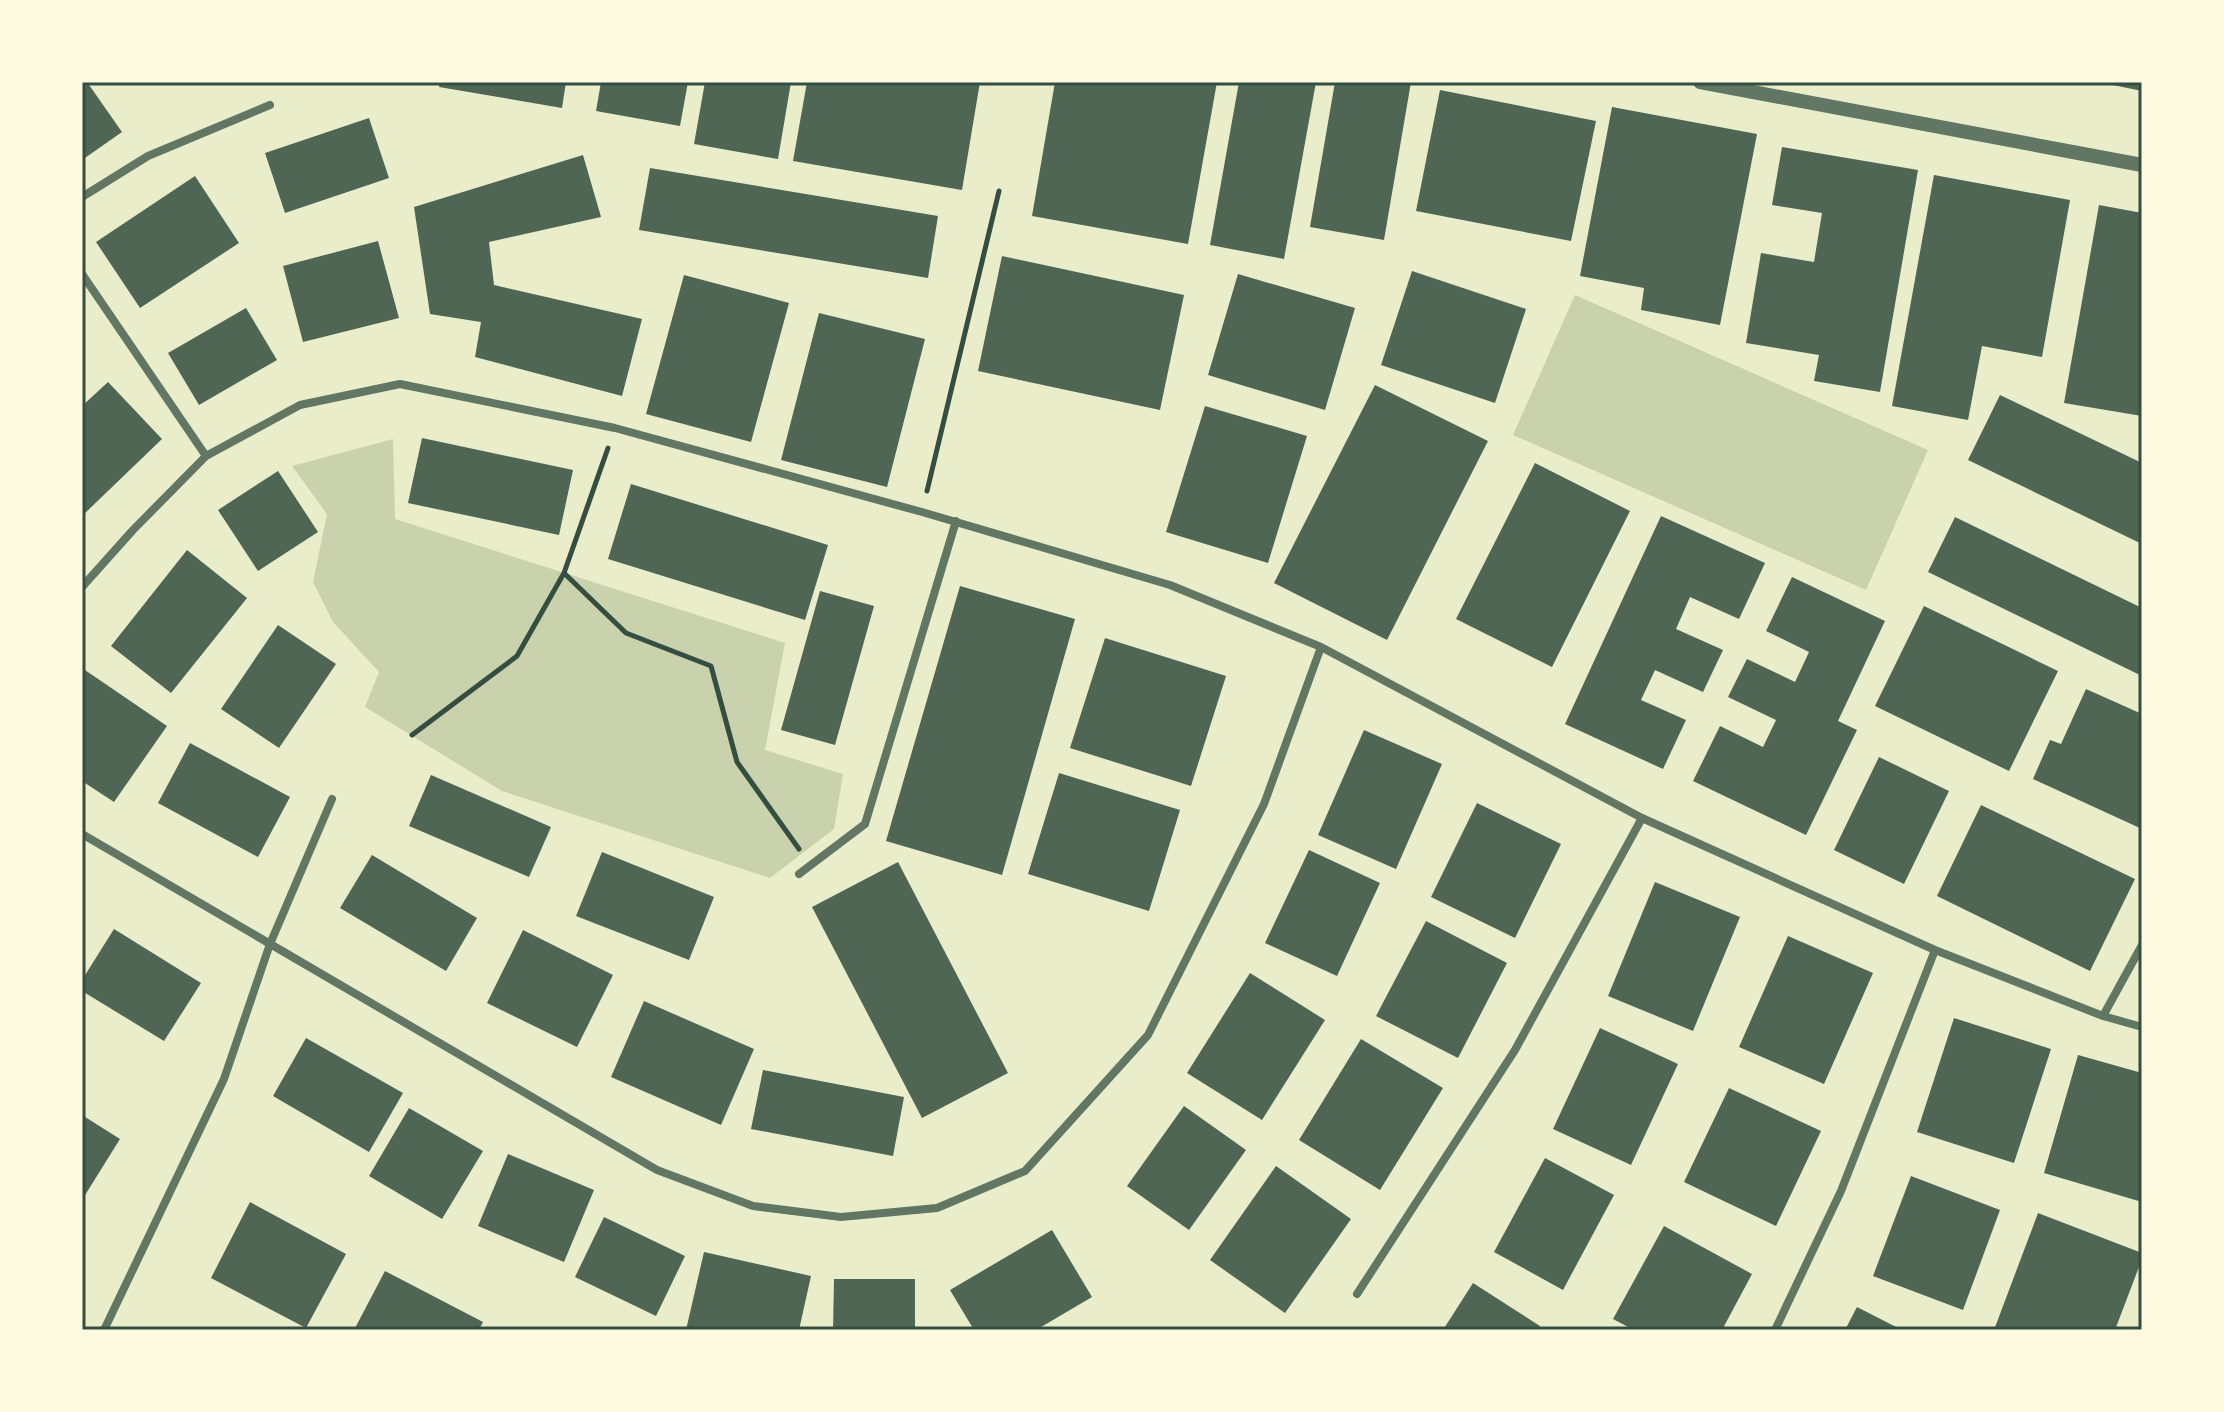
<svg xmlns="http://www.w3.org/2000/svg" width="2224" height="1412" font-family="'Roboto Serif',serif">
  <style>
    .green { fill: #cad2ad }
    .building { fill: #4f6655 }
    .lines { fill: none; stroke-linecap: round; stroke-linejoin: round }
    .path { stroke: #344e41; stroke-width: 5 }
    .minor { stroke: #617663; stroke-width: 8 }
    .tertiary { stroke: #617663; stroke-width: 14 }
    .neatline { fill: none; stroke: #344e41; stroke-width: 3 }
  </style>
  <rect width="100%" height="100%" fill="#e9edc9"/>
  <!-- green -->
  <path class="green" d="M1575 295 1928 450 1866 590 1513 435Z
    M393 439 395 519 785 643 765 750 843 774 834 829 770 878 502 791 365 707 379 672 333 622 313 582 327 514 292 466Z"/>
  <!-- building -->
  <path class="building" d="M82 82H87L122 132 82 160Z
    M440 82H566L562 108 439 87Z
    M601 82H688L680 126 596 111Z
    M705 82H791L778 159 694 144Z
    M807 82H980L962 190 793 161Z
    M1055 82H1217L1188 244 1032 216Z
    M1239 82H1316L1284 259 1210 245Z
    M1335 82H1411L1384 240 1310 227Z
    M2103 82H2142V91L2103 83Z
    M1440 90 1596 121 1571 241 1416 211Z
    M1612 107 1757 134 1720 325 1641 310 1644 288 1580 276Z
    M369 118 389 178 285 213 265 153Z
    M1782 147 1918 170 1880 392 1814 381 1819 355 1746 343 1761 253 1814 262 1822 213 1772 205Z
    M583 155 601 217 489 242 494 285 642 319 622 396 475 357 481 322 430 314 414 207Z
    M650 168 938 216 928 278 639 230Z
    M1934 175 2070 200 2042 357 1982 346 1968 420 1892 406Z
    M195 176 239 243 140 308 96 242Z
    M2099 205 2142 213V416L2064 403Z
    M378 241 399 318 303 342 283 266Z
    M1002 256 1184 295 1160 410 978 371Z
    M1412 271 1526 309 1495 403 1381 365Z
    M1238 274 1355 308 1325 410 1208 375Z
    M684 275 789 303 751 442 646 414Z
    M246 308 277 360 199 405 168 353Z
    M819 313 925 339 887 487 781 460Z
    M108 382 162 439 82 516V406Z
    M1375 385 1488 441 1387 640 1274 583Z
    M2000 395 2142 463V544L1968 460Z
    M1205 406 1307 436 1268 563 1166 532Z
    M422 438 573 470 559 535 408 503Z
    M1535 463 1630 511 1552 667 1456 619Z
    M278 471 318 532 258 571 218 510Z
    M631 484 828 545 805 620 608 559Z
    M1661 516 1765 563 1739 619 1690 597 1676 629 1723 650 1703 692 1655 670 1641 700 1686 720 1663 769 1565 724Z
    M1955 517 2142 608V676L1928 572Z
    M187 550 247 598 171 693 111 646Z
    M1792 577 1885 621 1838 721 1857 730 1806 835 1693 781 1720 726 1763 747 1776 720 1728 697 1747 659 1795 682 1809 652 1766 631Z
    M960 586 1075 619 1002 875 886 841Z
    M820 591 874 606 835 745 781 730Z
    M1924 606 2058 671 2009 771 1875 706Z
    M278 625 336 664 279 748 221 709Z
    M1105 638 1226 676 1191 786 1070 748Z
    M82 668 167 726 114 802 82 781Z
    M2086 689 2142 714V829L2033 779 2050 740 2061 744Z
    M1364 730 1442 764 1396 869 1318 835Z
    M190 743 290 797 258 857 158 803Z
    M1879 757 1949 791 1904 884 1834 850Z
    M1059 773 1180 810 1149 911 1028 874Z
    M431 775 551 827 529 877 409 826Z
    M1477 803 1561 844 1515 938 1431 897Z
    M1981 805 2135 879 2090 971 1937 896Z
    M1309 850 1380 883 1337 976 1265 943Z
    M602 852 714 897 689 960 576 916Z
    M372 855 477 918 446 971 340 908Z
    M898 862 1008 1073 922 1118 812 907Z
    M1655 882 1740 917 1693 1031 1608 996Z
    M1426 921 1507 963 1458 1058 1376 1016Z
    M114 929 201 983 164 1041 82 991V980Z
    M523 930 613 975 577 1047 487 1003Z
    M1788 936 1873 973 1824 1084 1739 1047Z
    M1250 973 1325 1020 1262 1120 1187 1073Z
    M644 1001 754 1049 721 1125 611 1077Z
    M1954 1018 2051 1049 2014 1163 1917 1132Z
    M1600 1028 1678 1064 1631 1165 1553 1129Z
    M306 1038 403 1093 369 1152 273 1096Z
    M1361 1039 1443 1088 1380 1190 1299 1140Z
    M2078 1055 2142 1073V1202L2044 1173Z
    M763 1070 904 1097 893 1156 751 1129Z
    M1729 1088 1821 1131 1776 1226 1684 1182Z
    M1184 1106 1246 1150 1189 1230 1127 1186Z
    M409 1108 483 1151 442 1219 369 1176Z
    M82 1115 120 1139 82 1200Z
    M508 1154 594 1190 564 1262 478 1226Z
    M1545 1158 1614 1195 1563 1290 1494 1252Z
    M1276 1166 1351 1219 1285 1313 1210 1260Z
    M1911 1176 2000 1210 1963 1310 1873 1276Z
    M250 1202 346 1254 306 1328 211 1278Z
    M2038 1213 2142 1253V1259L2115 1330H1994Z
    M604 1217 685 1256 656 1316 575 1277Z
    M1664 1226 1752 1274 1722 1330H1634L1613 1319Z
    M1052 1230 1092 1297 1036 1330H974L950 1290Z
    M704 1252 811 1276 799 1330H686Z
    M385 1271 483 1322 479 1330H354Z
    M834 1279H915V1330H833Z
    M1473 1283 1540 1326 1538 1330H1443Z
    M1857 1307 1902 1330H1845Z"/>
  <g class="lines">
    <!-- path -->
    <path class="path" d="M927 491 999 191
      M564 573 626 633 711 666 737 762 799 849
      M412 735 517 656 564 573 608 448"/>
    <!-- minor -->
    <path class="minor" d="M82 197 148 156 270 105
      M82 274 206 456
      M82 587 133 530 206 456 300 405 400 384 615 428 922 512 1170 585 1321 647 1642 818 1935 950 2103 1016 2142 1027
      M82 834 657 1170 753 1206 841 1217 937 1208 1025 1171 1148 1035 1264 804 1321 647
      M799 874 865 824 956 521
      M2103 1016 2142 945
      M1357 1294 1515 1050 1642 818
      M104 1330 224 1079 270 944 332 799
      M1775 1330 1841 1191 1935 950"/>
    <!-- tertiary -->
    <path class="tertiary" d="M1700 82 2142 165"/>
  </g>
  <!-- border -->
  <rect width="2224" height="1412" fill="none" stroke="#fefae0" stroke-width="168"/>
  <rect x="84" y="84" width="2056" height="1244" class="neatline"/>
</svg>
